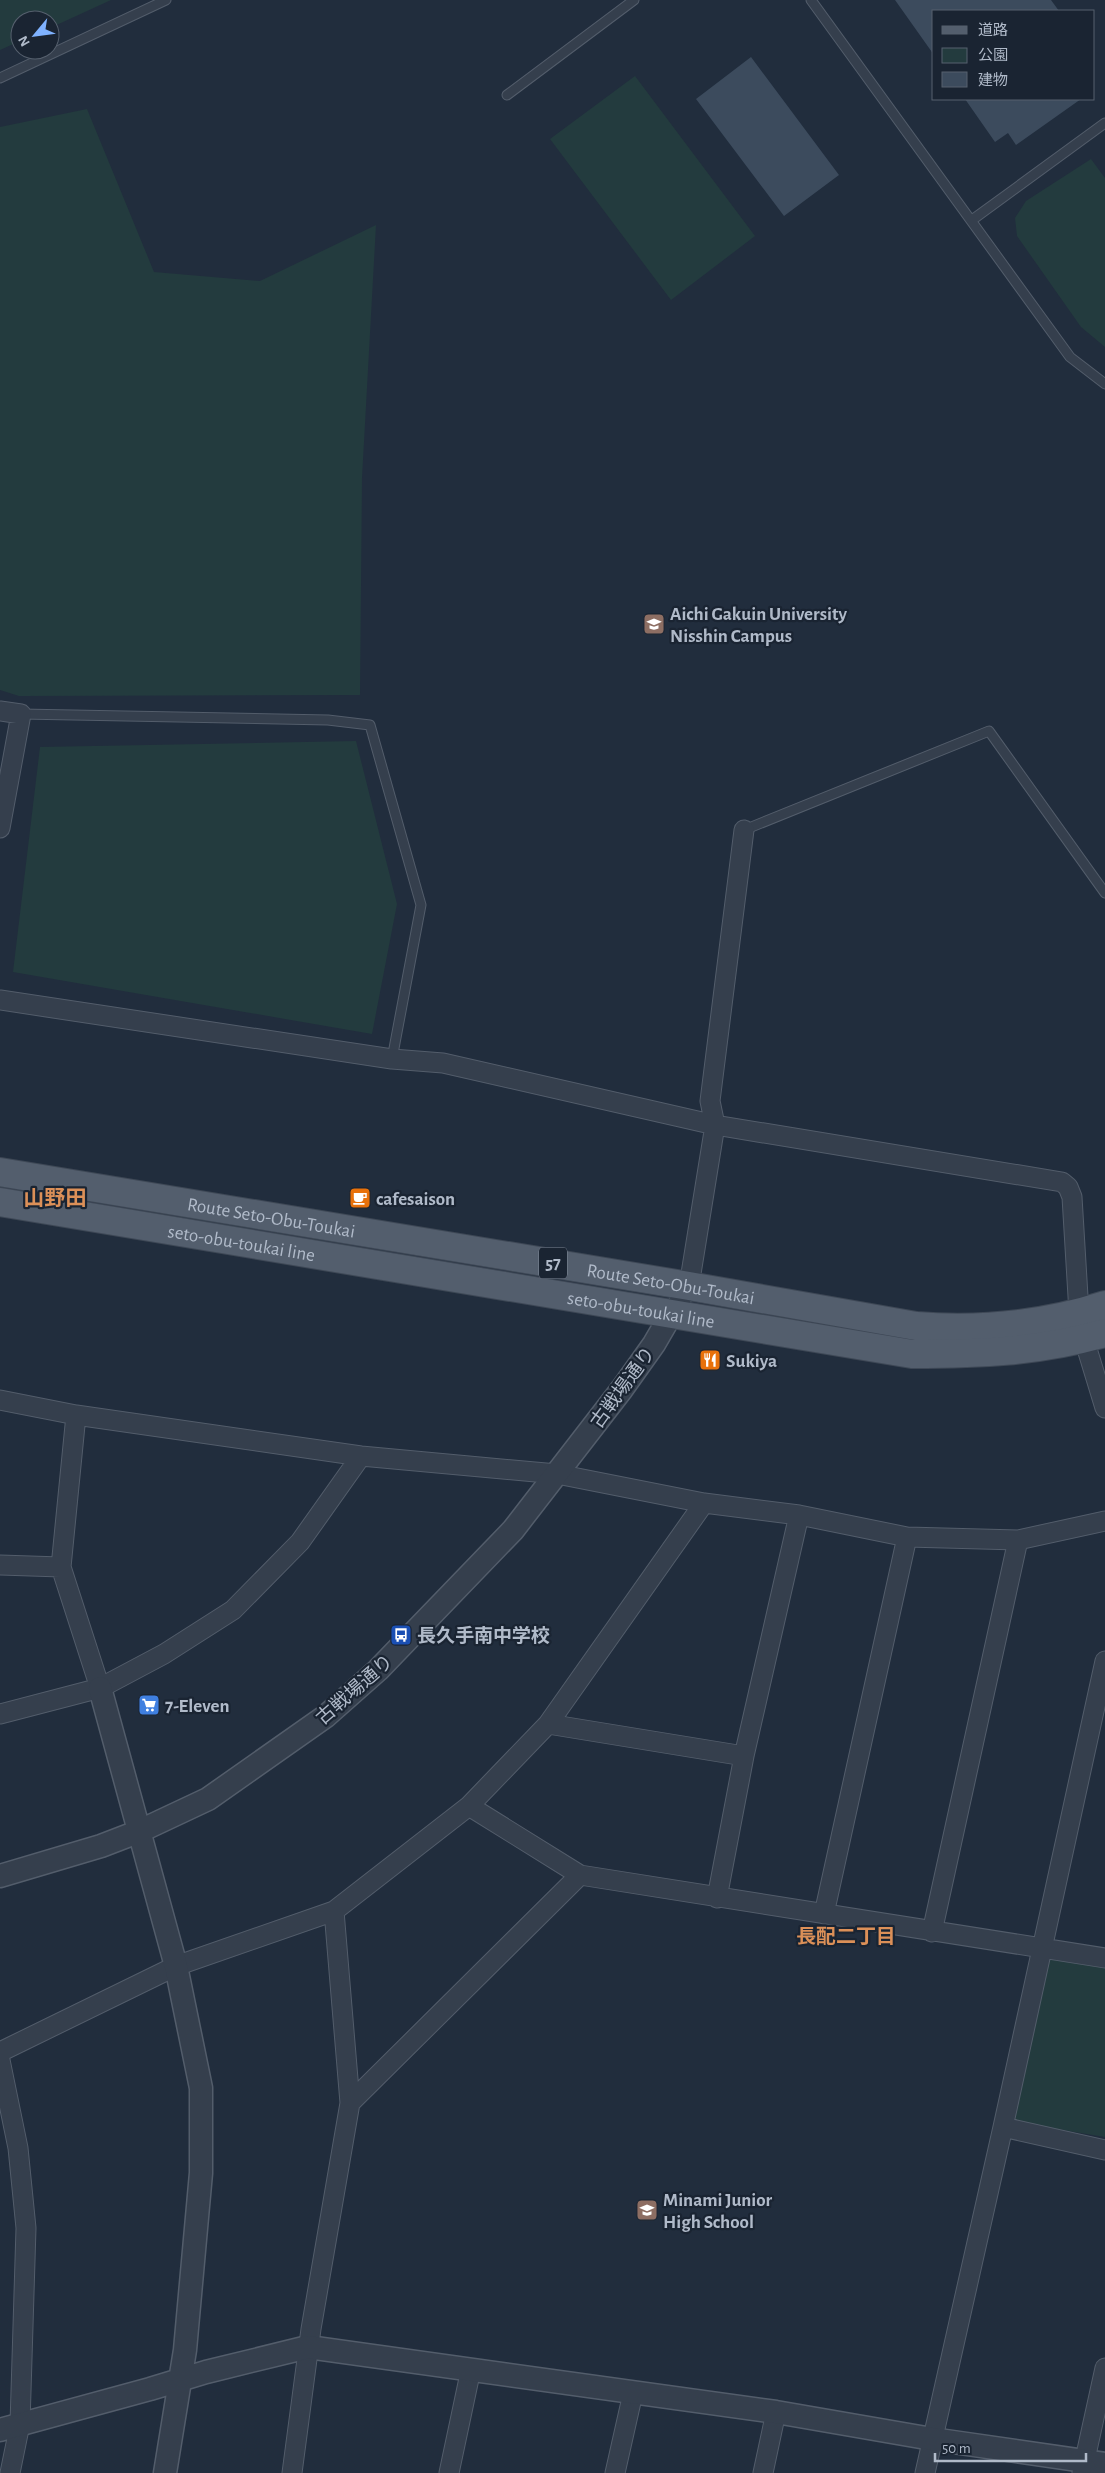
<svg xmlns="http://www.w3.org/2000/svg" width="1105" height="2473" font-family="'Alegreya Sans','Noto Sans JP',sans-serif">
  <style>
    .green { fill: #233b3e }
    .building { fill: #3c4b5d }
    .lines { fill: none; stroke-linecap: round; stroke-linejoin: round }
    .service-casing { stroke: #535d6b; stroke-width: 11 }
    .minor-casing { stroke: #535d6b; stroke-width: 21 }
    .tertiary-casing { stroke: #535d6b; stroke-width: 25 }
    .primary-casing { stroke: #3e4856; stroke-width: 30 }
    .service { stroke: #353f4d; stroke-width: 9 }
    .minor { stroke: #353f4d; stroke-width: 19 }
    .tertiary { stroke: #353f4d; stroke-width: 22 }
    .primary { stroke: #535e6d; stroke-width: 28 }
    .labels { text-anchor: middle; stroke-width: 4.5; stroke-linejoin: round; paint-order: stroke }
    .shield { fill: #1a2432; stroke: #838d9c; stroke-width: 1 }
    .shield-label { font-size: 18px; font-weight: bold; fill: #b0bac9 }
    .poi-label { font-size: 19px; font-weight: bold; fill: #b0bac9; stroke: #1a2432; text-anchor: start }
    .street-label { font-size: 19px; fill: #b0bac9; stroke: #1a2432 }
    .neighbourhood-label { font-size: 20px; font-weight: bold; fill: #dc9058; stroke: #1a2432 }
    .quarter-label { font-size: 21px; font-weight: bold; fill: #dc9058; stroke: #1a2432 }
  </style>
  <rect width="100%" height="100%" fill="#212d3d"/>
  <!-- green -->
  <path class="green" d="M0 0H111L50 28V20H20V41L0 50Z
    M635 76 755 236 671 300 550 139Z
    M87 109 154 272 260 281 376 225 362 478 360 695 19 696 0 690V127Z
    M1091 159 1105 178V347L1081 327 1017 236 1015 218 1026 201Z
    M356 741 397 904 372 1034 13 972 40 747Z
    M1050 1959 1105 1965V2137L1015 2122 1011 2118 1044 1963Z"/>
  <!-- building -->
  <path class="building" d="M895 0H1051L1059 11H934V55Z
    M751 57 839 175 784 216 696 99Z
    M965 99H1081L1016 145 1008 133 995 142Z"/>
  <g class="lines">
    <!-- service casing -->
    <g class="service-casing">
      <path id="service" d="M811 0 1070 357 1105 384
        M0 78 166 0
        M507 95 634 0
        M972 220 1105 123
        M21 714 328 720 370 725 421 905 392 1059
        M744 830 989 731 1105 893"/>
    </g>
    <!-- minor casing -->
    <g class="minor-casing">
      <path id="minor" d="M0 711 21 714 0 828
        M0 1000 392 1059 443 1063 715 1125 1062 1182 1068 1187 1072 1197 1079 1313
        M672 1313 689 1286 715 1125 710 1101 744 830
        M1084 1339 1105 1408
        M0 1400 76 1415 361 1456 557 1474 704 1503 799 1515 907 1537 1018 1540 1105 1521
        M76 1415 61 1567 100 1688
        M0 1565 61 1567
        M0 1714 100 1688 164 1654 233 1610 300 1542 361 1456
        M548 1724 744 1756
        M469 1806 580 1875 1105 1958
        M717 1898 744 1756 799 1515
        M824 1914 907 1537
        M932 1932 1018 1540
        M0 2052 176 1966 334 1911 469 1806 548 1724 704 1503
        M0 2060 18 2148 26 2228 20 2424 10 2473
        M350 2103 580 1875
        M1003 2127 1105 2150
        M292 2473 311 2329 350 2103 334 1911
        M449 2473 471 2369
        M615 2473 633 2393
        M763 2473 776 2412
        M925 2473 1003 2127 1105 1661
        M1082 2473 1105 2368"/>
    </g>
    <!-- tertiary casing -->
    <g class="tertiary-casing">
      <path id="tertiary" d="M100 1688 176 1966 201 2088V2173L185 2350 165 2473
        M0 1876 101 1846 140 1831 208 1799 326 1716 378 1670 513 1530 622 1389 654 1344 672 1313
        M0 2430 150 2389 206 2372 308 2347 776 2412 932 2439 1105 2464"/>
    </g>
    <!-- primary casing -->
    <g class="primary-casing">
      <g id="primary">
        <path id="s1" d="M0 1172 689 1286 916 1326C981 1331 1043 1325 1105 1305"/>
        <path id="s2" d="M0 1202 912 1354C979 1354 1039 1352 1105 1333"/>
      </g>
    </g>
    <!-- service -->
    <use href="#service" class="service"/>
    <!-- minor -->
    <use href="#minor" class="minor"/>
    <!-- tertiary -->
    <use href="#tertiary" class="tertiary"/>
    <!-- primary -->
    <use href="#primary" class="primary"/>
  </g>
  <!-- icons -->
  <defs>
    <g id="university-square" transform="scale(1.125)"><rect x="-9" y="-9" width="18" height="18" rx="4" fill="#8d6e63" stroke="#1a2432"/><path d="M0-5L7-2L0 1L-7-2ZM-4 1L0 2.5L4 1V4Q0 6-4 4Z" fill="#fff"/></g>
    <g id="cafe-square" transform="scale(1.125)"><rect x="-9" y="-9" width="18" height="18" rx="4" fill="#e8710a" stroke="#1a2432"/><path d="M-5.5-4.5H6V0H3Q3 3.5 0 3.5H-2.5Q-5.5 3.5-5.5 0ZM3-3.2v2h1.7v-2ZM-6 4.5H4V6H-6Z" fill="#fff"/></g>
    <g id="restaurant-square" transform="scale(1.125)"><rect x="-9" y="-9" width="18" height="18" rx="4" fill="#e8710a" stroke="#1a2432"/><path d="M-5-6h1v4h1v-4h1v4h1v-4h1v5L-1.5 .5V6h-2V.5L-5-1ZM5-6V6H3V1.5H1.5Q1.5-4 5-6Z" fill="#fff"/></g>
    <g id="bus-square" transform="scale(1.125)"><rect x="-9" y="-9" width="18" height="18" rx="4" fill="#1a4fb4" stroke="#1a2432"/><path d="M-5-6H5V4H4V6H2V4H-2V6H-4V4H-5ZM-3.5-4V0h7V-4ZM-3.5 1.2v1.5H-2V1.2ZM2 1.2v1.5H3.5V1.2Z" fill="#fff"/></g>
    <g id="supermarket-square" transform="scale(1.125)"><rect x="-9" y="-9" width="18" height="18" rx="4" fill="#3f7fe0" stroke="#1a2432"/><path d="M-6-5.5h2.5l.6 2H6L4.5 2H-2.5L-4.4-4H-6ZM-1.5 3.2a1.3 1.3 0 1 0 .1 0ZM3 3.2a1.3 1.3 0 1 0 .1 0Z" fill="#fff"/></g>
    <g id="school-square" transform="scale(1.125)"><rect x="-9" y="-9" width="18" height="18" rx="4" fill="#8d6e63" stroke="#1a2432"/><path d="M0-5L7-2L0 1L-7-2ZM-4 1L0 2.5L4 1V4Q0 6-4 4Z" fill="#fff"/></g>
  </defs>
  <g fill-rule="evenodd">
    <use href="#university-square" x="654" y="624"/>
    <use href="#cafe-square" x="360" y="1198"/>
    <use href="#restaurant-square" x="710" y="1360"/>
    <use href="#bus-square" x="401" y="1635"/>
    <use href="#supermarket-square" x="149" y="1705"/>
    <use href="#school-square" x="647" y="2210"/>
  </g>
  <g class="labels">
    <!-- shield labels -->
    <rect class="shield" x="539" y="1247.5" width="28" height="31" rx="4"/>
    <g class="shield-label">
      <text x="553" y="1269">57</text>
    </g>
    <!-- poi labels -->
    <g class="poi-label">
      <text x="670" y="620">Aichi Gakuin University<tspan x="670" dy="22">Nisshin Campus</tspan></text>
      <text x="376" y="1205">cafesaison</text>
      <text x="726" y="1367">Sukiya</text>
      <text x="417" y="1642">長久手南中学校</text>
      <text x="165" y="1712">7-Eleven</text>
      <text x="663" y="2206">Minami Junior<tspan x="663" dy="22">High School</tspan></text>
    </g>
    <!-- street labels -->
    <g class="street-label">
      <text dy="7" stroke="none"><textPath href="#s1" startOffset="275">Route Seto-Obu-Toukai</textPath></text>
      <text dy="7" stroke="none"><textPath href="#s2" startOffset="245">seto-obu-toukai line</textPath></text>
      <text dy="7" stroke="none"><textPath href="#s1" startOffset="680">Route Seto-Obu-Toukai</textPath></text>
      <text dy="7" stroke="none"><textPath href="#s2" startOffset="650">seto-obu-toukai line</textPath></text>
      <text transform="translate(622 1387) rotate(-54)" y="7">古戦場通り</text>
      <text transform="translate(354 1689) rotate(-41)" y="7">古戦場通り</text>
    </g>
    <!-- neighbourhood labels -->
    <g class="neighbourhood-label">
      <text x="846" y="1943">長配二丁目</text>
    </g>
    <!-- quarter labels -->
    <g class="quarter-label">
      <text x="55" y="1205">山野田</text>
    </g>
  </g>
  <!-- legend -->
  <rect x="932" y="10" width="162" height="90" fill="#1a2432" stroke="#56606e"/>
  <rect x="942" y="26" width="25" height="8" fill="#535e6d" stroke="#56606e"/>
  <text x="978" y="35" font-size="15" fill="#b0bac9">道路</text>
  <rect x="942" y="48" width="25" height="15" fill="#233b3e" stroke="#56606e"/>
  <text x="978" y="60" font-size="15" fill="#b0bac9">公園</text>
  <rect x="942" y="72" width="25" height="15" fill="#3c4b5d" stroke="#56606e"/>
  <text x="978" y="85" font-size="15" fill="#b0bac9">建物</text>
  <!-- north arrow -->
  <g transform="translate(35 35) rotate(241)"><circle r="24" fill="#1a2432" stroke="#56606e"/>
  <path d="M0-4L9 19L0 12L-9 19Z" fill="#7fb2ff"/>
  <text y="-8" font-size="14" font-weight="bold" text-anchor="middle" fill="#b0bac9">N</text>
  </g>
  <!-- scale -->
  <path d="M935 2453v8h151v-8" fill="none" stroke="#b0bac9" stroke-width="2.5"/>
  <text x="942" y="2453" font-size="15" fill="#b0bac9" stroke="#1a2432" stroke-width="4" paint-order="stroke">50 m</text>
</svg>
